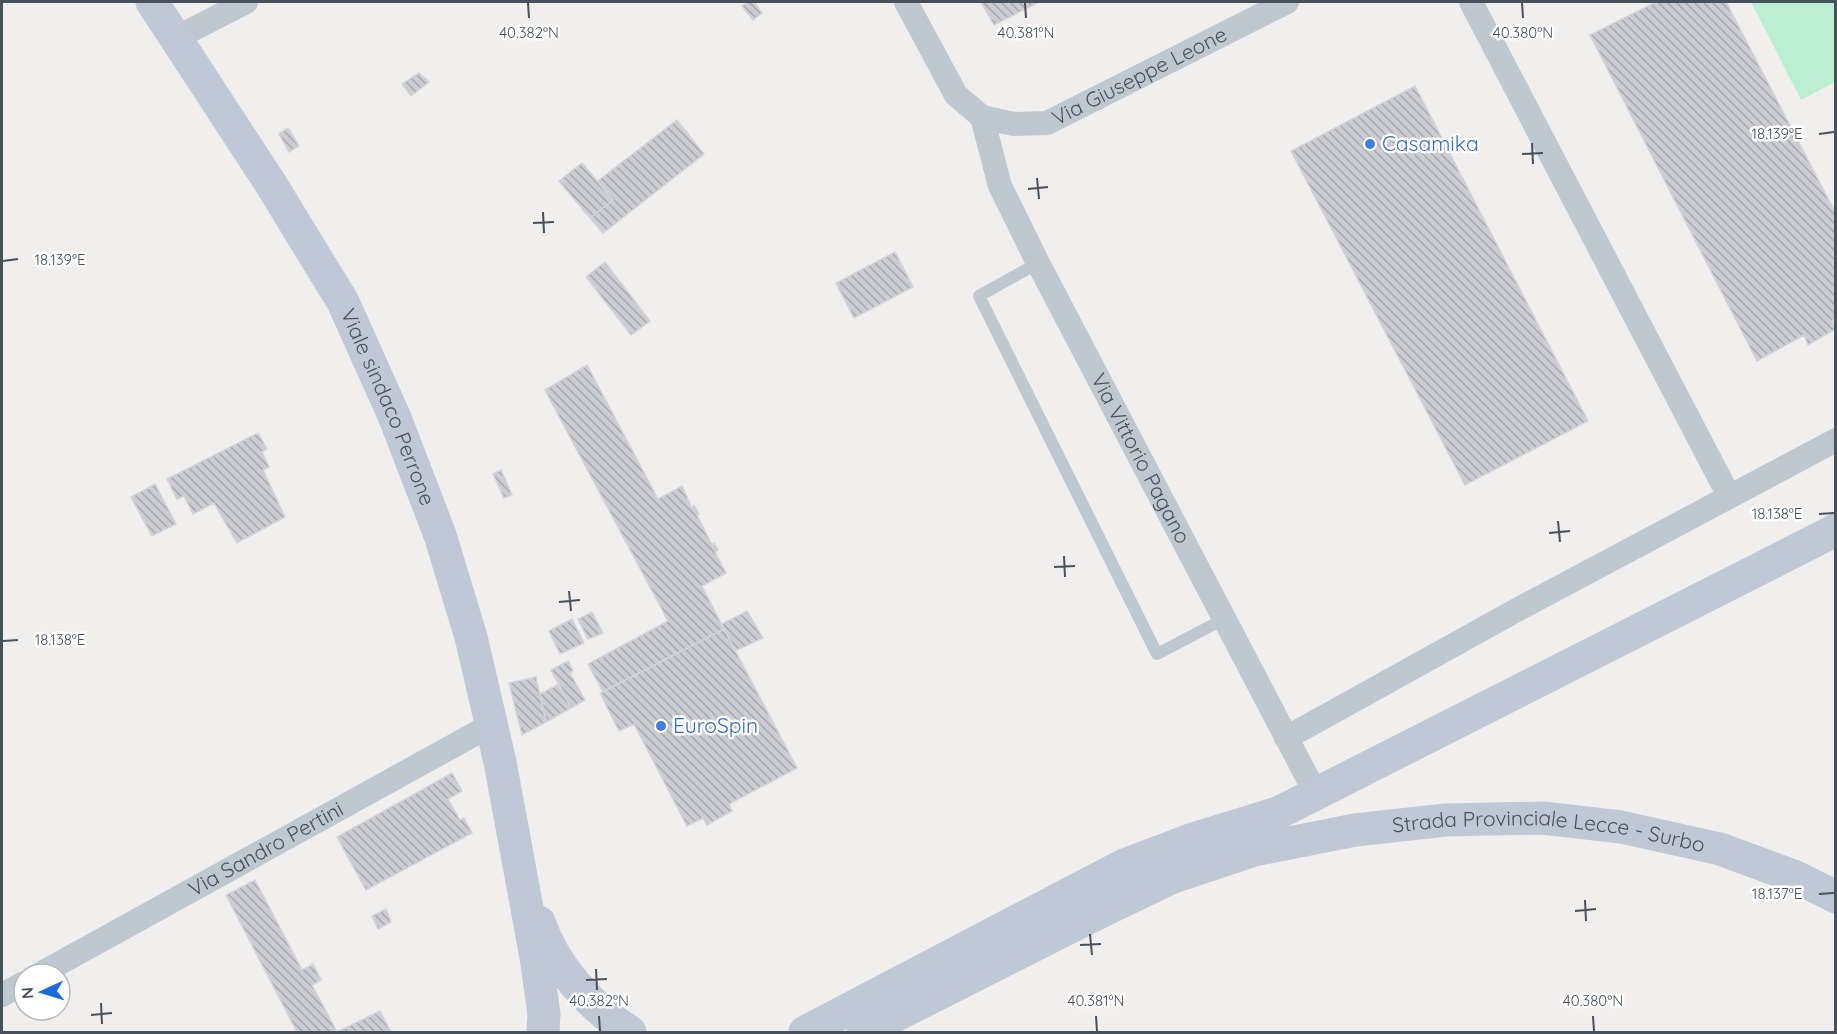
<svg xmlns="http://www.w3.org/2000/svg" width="1837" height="1034" font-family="Quicksand,sans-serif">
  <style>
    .grass { fill: #bceed1 }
    .building { fill: url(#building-back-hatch); stroke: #d2d4da; stroke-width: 1.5 }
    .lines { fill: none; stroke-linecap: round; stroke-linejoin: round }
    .lane { stroke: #bec8d0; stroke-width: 12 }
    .street { stroke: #bec8d0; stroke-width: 24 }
    .secondary { stroke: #bfc9d5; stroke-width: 33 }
    .ticks { fill: none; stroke: #46515b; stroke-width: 2 }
    .shop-dot { fill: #3f7fe0; stroke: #fff; stroke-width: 2 }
    .labels { text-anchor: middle; stroke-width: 5; stroke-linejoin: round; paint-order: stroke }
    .street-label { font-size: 21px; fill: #46515b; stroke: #fff }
    .shop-label { font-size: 21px; fill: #366cbe; stroke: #fff; text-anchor: start }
    .ticks-label { font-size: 15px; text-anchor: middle; fill: #46515b; stroke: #fff; stroke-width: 5; stroke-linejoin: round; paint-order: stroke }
  </style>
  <defs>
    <pattern id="building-back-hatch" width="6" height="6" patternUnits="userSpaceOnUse" patternTransform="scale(1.5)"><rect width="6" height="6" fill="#cbcdd3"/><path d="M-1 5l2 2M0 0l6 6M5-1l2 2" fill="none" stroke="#a7a9ae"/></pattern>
  </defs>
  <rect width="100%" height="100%" fill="#f1eeee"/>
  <!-- grass -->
  <path class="grass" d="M1751 2H1835V82L1801 100Z"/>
  <!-- building -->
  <path class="building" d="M748 2H754L762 13 753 20 742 6Z
    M981 2H1039L994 25Z
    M1656 2H1726L1836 214V319L1832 321 1836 329 1808 345 1804 335 1757 361 1590 35Z
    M419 73 429 82 411 96 402 84Z
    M1415 86 1588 421 1465 485 1291 151Z
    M677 120 704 154 603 233 590 218 613 200 598 181Z
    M288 128 299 146 289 152 279 134Z
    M582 163 613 200 590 218 559 181Z
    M895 252 913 287 854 318 836 283Z
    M605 262 650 321 631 335 586 277Z
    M587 365 658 499 682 486 692 508 694 505 699 514 697 515 712 545 714 543 718 550 715 552 726 573 702 586 724 629 603 692 588 664 668 621 545 390Z
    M258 433 267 449 262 452 269 467 263 470 285 517 237 543 214 503 193 514 184 496 177 499 167 479Z
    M501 470 512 495 504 498 493 474Z
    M155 484 176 524 152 536 131 497Z
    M747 611 763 638 735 651 722 624Z
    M592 612 603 633 588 639 578 619Z
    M572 619 584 643 560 654 549 631Z
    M724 629 797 768 729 804 732 811 707 825 703 818 687 826 634 724 619 731 600 693Z
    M568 661 573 671 570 673 585 700 571 708 551 670Z
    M536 677 546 722 522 735 509 683Z
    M559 684 571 708 546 722 540 694Z
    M452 773 462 791 448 799 460 820 464 818 472 833 366 890 337 837Z
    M255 880 302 970 313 964 321 980 312 985 337 1032H297L226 895Z
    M386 909 391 922 378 929 372 916Z
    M380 1011 391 1032H337Z"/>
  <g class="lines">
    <!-- lane -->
    <path class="lane" d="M1038 263 979 296 1157 654 1224 619"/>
    <!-- street -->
    <g class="street">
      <path id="s1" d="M906 2 956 95 982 117 1014 124 1047 123 1287 2"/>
      <path d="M1471 2 1729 496"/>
      <path d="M176 38 246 2"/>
      <path id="s2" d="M982 117 1000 186 1038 263 1316 794"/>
      <path d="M1286 738 1515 611 1836 440"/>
      <path id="s3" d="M40 974 491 725"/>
      <path d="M2 995 24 983"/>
    </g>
    <!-- secondary -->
    <g class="secondary">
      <path id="s4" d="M152 2 269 181 343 302 395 418 440 535 471 637 500 762 536 957 544 1014 543 1032"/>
      <path d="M539 922C554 966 591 1008 630 1032"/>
      <path d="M805 1032 1122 866 1193 839 1278 813 1836 530"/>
      <path id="s5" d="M863 1032 1096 914 1173 877 1254 850 1355 830 1446 820 1543 818 1621 827 1720 849 1796 877 1836 897"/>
    </g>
  </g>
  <!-- ticks -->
  <path class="ticks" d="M528 3 529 18M1025 3 1026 18M1522 3 1523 18M1819 134 1834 132M1532 143 1533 164M1522 154 1543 153M1037 178 1039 199M1028 189 1048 187M543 212 544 233M533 223 554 222M3 261 18 259M1819 514 1834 513M1558 521 1560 542M1549 533 1570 531M1064 556 1065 577M1054 567 1075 566M569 591 571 611M559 602 580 600M3 641 18 640M1819 894 1834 893M1585 900 1586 921M1575 911 1596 909M1090 934 1092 955M1080 945 1101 944M596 969 597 990M586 980 607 979M101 1003 102 1024M91 1015 112 1013M599 1016 600 1031M1096 1016 1097 1031M1593 1016 1594 1031"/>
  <!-- markers -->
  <g class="shop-dot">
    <circle cx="1370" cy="144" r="6"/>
    <circle cx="661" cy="726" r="6"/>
  </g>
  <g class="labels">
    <!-- street labels -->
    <g class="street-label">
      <text dy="7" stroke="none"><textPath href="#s1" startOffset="309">Via Giuseppe Leone</textPath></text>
      <text dy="7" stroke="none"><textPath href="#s4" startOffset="470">Viale sindaco Perrone</textPath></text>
      <text dy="7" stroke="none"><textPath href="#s2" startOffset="378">Via Vittorio Pagano</textPath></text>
      <text dy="7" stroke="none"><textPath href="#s5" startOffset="730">Strada Provinciale Lecce - Surbo</textPath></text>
      <text dy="7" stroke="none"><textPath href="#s3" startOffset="258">Via Sandro Pertini</textPath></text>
    </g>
    <!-- shop labels -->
    <g class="shop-label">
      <text x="1382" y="151">Casamika</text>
      <text x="673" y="733">EuroSpin</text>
    </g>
  </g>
  <g class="ticks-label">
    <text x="529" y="38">40.382°N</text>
    <text x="1026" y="38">40.381°N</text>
    <text x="1523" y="38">40.380°N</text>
    <text x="1777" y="139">18.139°E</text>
    <text x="60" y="265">18.139°E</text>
    <text x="1777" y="519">18.138°E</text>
    <text x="60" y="645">18.138°E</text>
    <text x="1777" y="899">18.137°E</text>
    <text x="599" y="1006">40.382°N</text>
    <text x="1096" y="1006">40.381°N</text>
    <text x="1593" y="1006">40.380°N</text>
  </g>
  <!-- border -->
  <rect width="1837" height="1034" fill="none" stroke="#46515b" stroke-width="6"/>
  <!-- north arrow -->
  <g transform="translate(42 992) rotate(266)"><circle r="28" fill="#ffffff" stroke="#b5b9bd" stroke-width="1.5"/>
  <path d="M0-4.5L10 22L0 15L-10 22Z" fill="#1b6ade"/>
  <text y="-9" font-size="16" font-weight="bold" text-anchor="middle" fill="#46515b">N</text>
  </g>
</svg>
